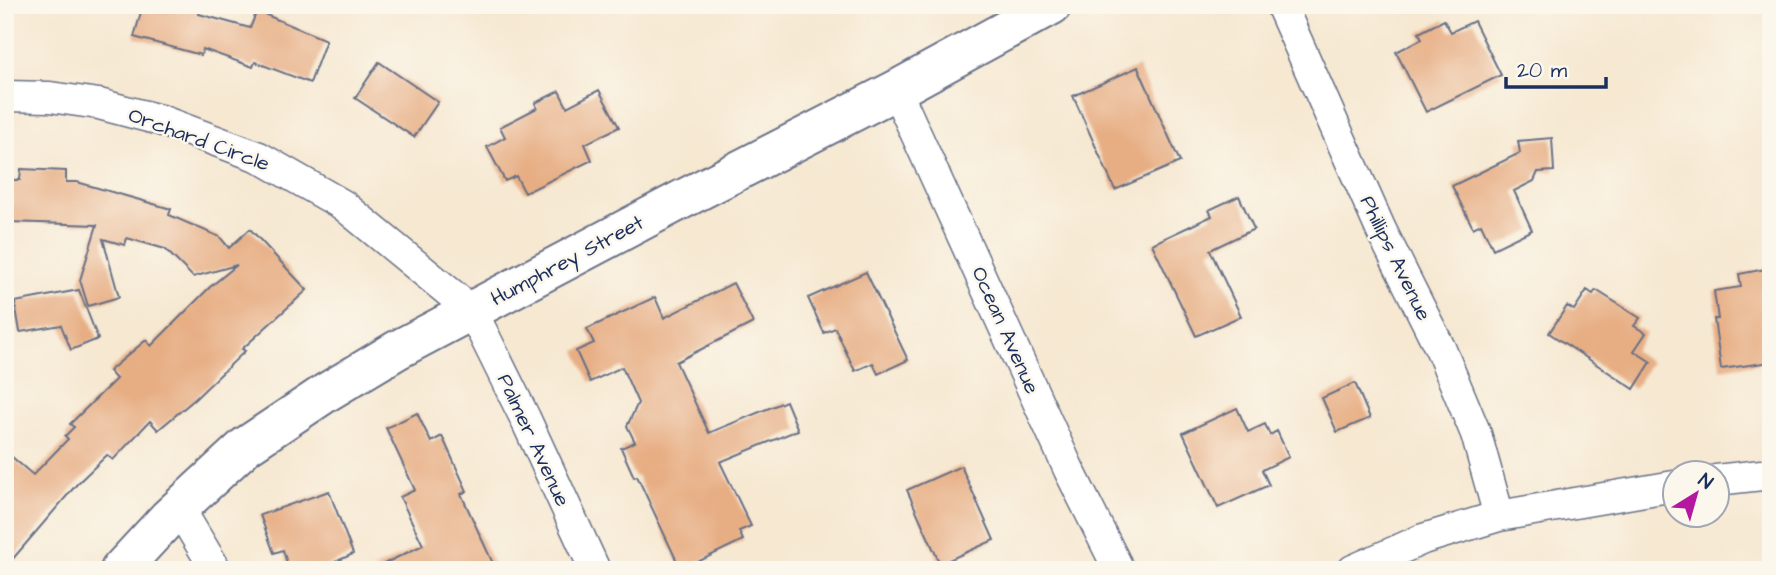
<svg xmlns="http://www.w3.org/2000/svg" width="1776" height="575" font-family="'Architects Daughter',sans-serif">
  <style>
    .building { fill: #e7ae84 }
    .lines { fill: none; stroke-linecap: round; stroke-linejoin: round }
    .street-casing { stroke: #687086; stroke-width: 33 }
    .secondary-casing { stroke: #687086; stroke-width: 42 }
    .street { stroke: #fff; stroke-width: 30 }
    .secondary { stroke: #fff; stroke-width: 38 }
    .labels { text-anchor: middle; stroke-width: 5; stroke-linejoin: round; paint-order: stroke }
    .street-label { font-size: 21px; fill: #1b2f5e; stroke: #fbf7ec }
  </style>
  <rect width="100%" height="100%" fill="#fbf7ec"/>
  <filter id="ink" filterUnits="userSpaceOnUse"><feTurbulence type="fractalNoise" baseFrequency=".0143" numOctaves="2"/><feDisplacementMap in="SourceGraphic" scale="14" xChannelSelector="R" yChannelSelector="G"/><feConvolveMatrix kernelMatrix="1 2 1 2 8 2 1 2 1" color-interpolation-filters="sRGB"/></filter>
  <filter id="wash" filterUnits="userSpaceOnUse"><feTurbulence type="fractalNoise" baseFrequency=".00686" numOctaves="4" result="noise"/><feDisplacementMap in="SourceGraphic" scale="28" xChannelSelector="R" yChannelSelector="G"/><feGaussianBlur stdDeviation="1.57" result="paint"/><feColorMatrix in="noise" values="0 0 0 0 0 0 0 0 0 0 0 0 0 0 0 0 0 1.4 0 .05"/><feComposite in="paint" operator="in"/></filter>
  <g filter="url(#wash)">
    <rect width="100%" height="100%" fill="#f6e8d1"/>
    <g id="blocks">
      <!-- building -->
      <path class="building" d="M143 5H202L199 14 250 28 257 11 326 40 310 83 255 62 253 67 203 49 201 55 134 37Z
        M1444 20 1451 32 1474 21 1501 75 1426 112 1396 52 1422 39 1419 33Z
        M379 62 438 102 414 137 355 98Z
        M1138 67 1180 162 1115 190 1073 96Z
        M599 90 619 127 585 144 592 160 525 193 516 176 505 181 487 147 505 137 500 127 537 108 535 103 559 91 567 107Z
        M1552 138 1554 171 1538 172 1534 181 1514 191 1532 230 1493 249 1481 224 1473 228 1452 186 1520 153 1518 141Z
        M21 169 66 171V182H77L171 209 169 215 220 237 229 248 250 229 307 290 242 349 245 351 195 399 158 430 150 421 113 460 107 455 77 484 5 568V451L33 475 68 439 65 436 74 427 70 424 116 379 109 371 146 340 151 346 210 287 237 265 193 277 165 249 127 238 125 245 103 239 119 297 88 306 80 280 97 225 10 222 12 180H20Z
        M1239 196 1254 229 1210 250 1241 316 1196 336 1152 244 1212 216 1209 210Z
        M1771 268V362L1721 369 1714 319H1718L1714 291 1741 287 1739 274Z
        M866 272 908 360 878 374 873 363 855 371 835 328 824 333 808 298Z
        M733 283 753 323 676 362 709 433 786 401 798 430 720 462 751 526 739 531 743 540 681 570 637 476 634 477 621 448 635 442 627 426 638 403 622 367 590 382 576 351 594 343 587 329 655 297 664 318Z
        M79 290 98 339 71 350 61 325 20 332 15 302Z
        M1587 290 1593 294 1596 290 1640 318 1634 326 1646 333 1634 351 1651 362 1634 389 1549 333 1567 306 1574 310Z
        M1355 383 1370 418 1337 432 1322 398Z
        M1237 408 1248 432 1265 424 1270 435 1277 431 1289 457 1262 470 1269 485 1218 508 1183 433Z
        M417 413 431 442 442 436 467 491 461 494 496 570H371L423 545 400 497 415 490 386 428Z
        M961 466 994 540 940 564 907 490Z
        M329 491 353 554 317 570H289L283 550 274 553 260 515Z"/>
    </g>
  </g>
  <g filter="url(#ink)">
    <use href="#blocks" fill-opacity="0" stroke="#687086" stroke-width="2"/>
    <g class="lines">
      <!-- street casing -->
      <g class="street-casing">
        <path id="street" d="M1281 5 1381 230 1441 350 1476 434 1499 516
          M896 90 1069 470 1119 570
          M5 96 50 97 99 104 160 120 259 157 343 205 472 311 525 418 595 570
          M1716 480 1771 474
          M179 508 216 570
          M1353 570 1423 539 1499 516 1674 486"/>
      </g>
      <!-- secondary casing -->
      <g class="secondary-casing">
        <path id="secondary" d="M120 570 168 518 246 446 327 392 397 350 681 200 896 90 1052 5"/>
      </g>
      <!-- street -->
      <use href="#street" class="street"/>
      <!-- secondary -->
      <use href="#secondary" class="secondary"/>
    </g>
  </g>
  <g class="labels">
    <!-- street labels -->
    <g class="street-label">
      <text transform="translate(199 139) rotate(20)" y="7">Orchard Circle</text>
      <text transform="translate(1396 258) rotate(64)" y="7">Phillips Avenue</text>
      <text transform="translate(567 260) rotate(-28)" y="7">Humphrey Street</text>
      <text transform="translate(1006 330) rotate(66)" y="7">Ocean Avenue</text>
      <text transform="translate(534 440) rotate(65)" y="7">Palmer Avenue</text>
    </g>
  </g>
  <!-- margin -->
  <rect width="1776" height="575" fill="none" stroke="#fbf7ec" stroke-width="28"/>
  <!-- north arrow -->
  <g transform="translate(1696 494) rotate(37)"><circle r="33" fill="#fbf7ec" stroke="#a1a7b3" stroke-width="2"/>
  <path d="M0-5L12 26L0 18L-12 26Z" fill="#b5179e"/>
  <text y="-10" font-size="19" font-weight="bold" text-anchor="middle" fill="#1b2f5e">N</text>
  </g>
  <!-- scale -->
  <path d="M1506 77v10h100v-10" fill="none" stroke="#1b2f5e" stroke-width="3.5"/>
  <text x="1517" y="77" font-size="21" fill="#1b2f5e" stroke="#fbf7ec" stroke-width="5" paint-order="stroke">20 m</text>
</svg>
